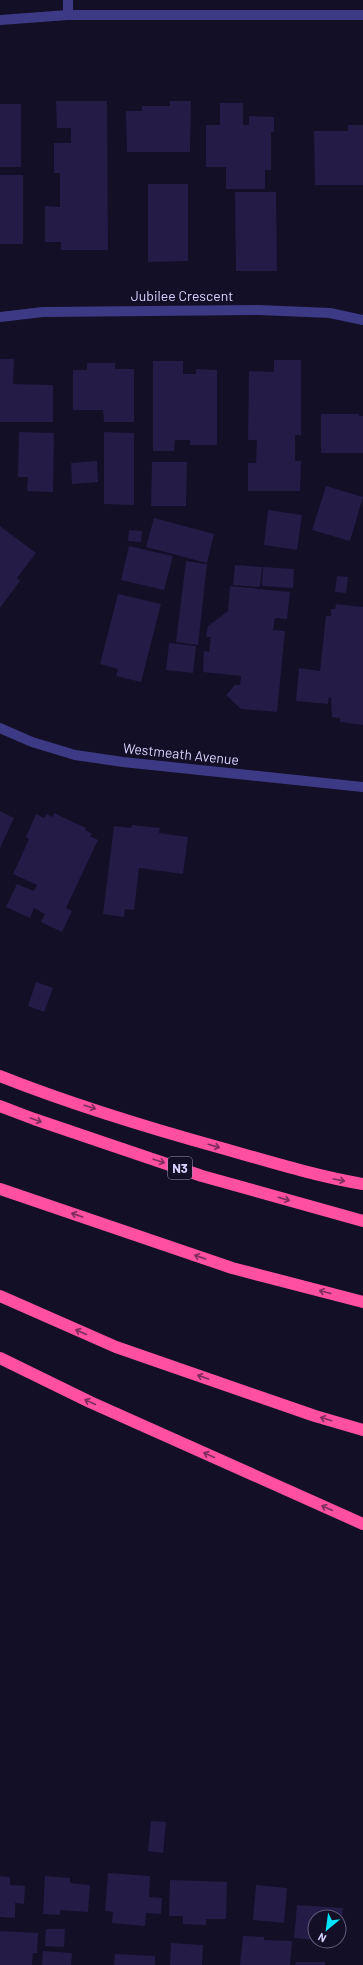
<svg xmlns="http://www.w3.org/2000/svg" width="363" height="1965" font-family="Barlow,sans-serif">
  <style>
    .building { fill: #241b47 }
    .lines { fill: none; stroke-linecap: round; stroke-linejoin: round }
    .minor { stroke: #3d3a85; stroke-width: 10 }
    .tertiary { stroke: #3d3a85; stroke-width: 10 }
    .motorway { stroke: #ff4fa3; stroke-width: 12 }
    .oneway { stroke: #7d2c5e }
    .labels { text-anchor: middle; stroke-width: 4; stroke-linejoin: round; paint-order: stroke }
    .shield { fill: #130f26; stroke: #9e99be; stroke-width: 1 }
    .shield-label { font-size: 13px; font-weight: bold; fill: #d9d4ff }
    .street-label { font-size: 14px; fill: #d9d4ff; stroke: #130f26 }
  </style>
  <rect width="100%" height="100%" fill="#130f26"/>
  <!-- building -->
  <path class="building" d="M56 101H107L108 250H61V242H45V206L60 207V173H54V143H71V128H57Z
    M170 101H191L190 152H127L126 111H142V106H170Z
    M220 103H243V125H249V116L274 117V132H271V170H265V189H226V167H206V125H220Z
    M0 104H21V167H0Z
    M348 125H363V185H315L314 131H348Z
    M0 175H23V244H0Z
    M148 184H188V261L148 262Z
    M235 192H276L277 271H236Z
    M0 359H14L13 384 53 385V422H0Z
    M274 360H301V435H295V461H301L300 491H248V463H256L257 440H248L249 371 274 372Z
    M153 361H183V374H196V369L217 370V445H190V440H175L174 451H153Z
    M87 363H115V369H134V422H104L103 410H73V370H87Z
    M321 414H359V416H363V453H321Z
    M19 432 54 433 53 492 27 491 28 477H18Z
    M104 432 134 433V505L104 504Z
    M97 461 98 482 72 484 71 463Z
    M152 462H187L186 506H151Z
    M326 486 363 497 350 541 312 530Z
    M268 510 302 515 297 550 264 545Z
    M154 518 214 534 207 563 146 547Z
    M0 526 36 553 17 578 20 581 0 608Z
    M129 530 142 531 141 542 128 541Z
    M129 546 173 556 164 590 121 580Z
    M186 561 207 564 198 645 176 642Z
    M235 565 262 567 260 587 233 585Z
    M263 567 294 569 293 588 262 586Z
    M337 576 348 577 346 593 335 592Z
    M230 586 290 592 287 619 275 618 273 630 285 631 277 712 241 709 226 695 235 685H240L241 676 203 672 204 651 209 652 211 637H206L208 626 228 611Z
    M118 594 161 604 141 682 116 676 118 669 100 664Z
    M336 604 363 607V725L340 722V718L332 717 331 698 329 697 328 704 296 701 299 668 320 671 326 616H331V609H335Z
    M169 643 196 646 193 673 166 670Z
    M0 811 14 818 0 848Z
    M54 813 86 828 85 830 92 834 90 836 98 840 66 908 72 911 62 932 41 922 45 914 34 908 30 918 6 907 17 884 34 891 37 885 13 874 29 839 26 837 36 814 44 818 47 814 53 817Z
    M132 825 160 828 159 833 188 837 183 874 139 868 134 910 125 909 124 917 103 914 114 826 131 828Z
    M36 982 53 988 44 1012 28 1006Z
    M151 1821 166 1822 163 1853 148 1851Z
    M108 1873 150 1876 149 1897 162 1898 161 1914 146 1913 145 1926 112 1923 113 1912 105 1911Z
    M0 1876 10 1877V1885L25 1886 24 1904 15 1903V1918L0 1917Z
    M45 1876 70 1878V1883L90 1885 88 1912 60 1910V1915L43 1914Z
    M170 1880 227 1882 226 1919H206V1925L183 1924V1916H169Z
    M256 1885 287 1888 284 1923 253 1920Z
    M297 1905 343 1908 340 1939 339 1917H315V1940L294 1938Z
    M46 1929H65L64 1947 45 1946Z
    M0 1931 38 1933 37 1953H33L32 1965H0Z
    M243 1936 264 1937V1940L292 1941 290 1965H240Z
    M171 1943 203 1945 202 1965H170Z
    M43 1951 72 1953 71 1965H42Z
    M115 1954 155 1956V1965H114Z
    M296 1962H325V1965H295Z"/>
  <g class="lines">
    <!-- minor -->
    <path class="minor" d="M68 15V0
      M0 317 43 312 258 310 330 313 363 320
      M0 728 32 742 75 755 123 762 363 787"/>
    <!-- tertiary -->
    <path class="tertiary" d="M0 20 68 15H363"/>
    <!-- motorway -->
    <path class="motorway" d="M0 1076C73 1105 149 1128 225 1149 271 1162 316 1176 363 1184
      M0 1106 34 1119 202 1176 363 1221
      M0 1189 232 1268 363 1302
      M0 1296 116 1347 315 1416 363 1430
      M0 1358 90 1402 363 1524"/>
  </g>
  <!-- one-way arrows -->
  <defs><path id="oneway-shaft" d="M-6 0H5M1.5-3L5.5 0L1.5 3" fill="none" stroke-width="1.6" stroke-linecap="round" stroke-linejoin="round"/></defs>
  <g class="oneway">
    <use href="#oneway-shaft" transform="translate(90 1107) rotate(18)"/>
    <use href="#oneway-shaft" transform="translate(36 1120) rotate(20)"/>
    <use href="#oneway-shaft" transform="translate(214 1146) rotate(16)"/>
    <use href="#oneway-shaft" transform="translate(159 1161) rotate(18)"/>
    <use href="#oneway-shaft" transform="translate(339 1180) rotate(10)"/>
    <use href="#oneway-shaft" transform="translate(284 1199) rotate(16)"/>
    <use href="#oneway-shaft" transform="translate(77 1215) rotate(-161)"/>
    <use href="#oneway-shaft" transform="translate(200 1257) rotate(-161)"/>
    <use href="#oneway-shaft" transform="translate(325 1292) rotate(-165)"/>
    <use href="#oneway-shaft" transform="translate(81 1332) rotate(-156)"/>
    <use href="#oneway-shaft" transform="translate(203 1377) rotate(-161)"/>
    <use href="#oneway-shaft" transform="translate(90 1402) rotate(-155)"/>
    <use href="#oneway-shaft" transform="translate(326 1419) rotate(-163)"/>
    <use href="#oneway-shaft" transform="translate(209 1455) rotate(-156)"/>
    <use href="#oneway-shaft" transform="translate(327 1508) rotate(-156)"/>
  </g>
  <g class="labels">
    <!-- shield labels -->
    <rect class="shield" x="168" y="1157" width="24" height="22" rx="3"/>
    <g class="shield-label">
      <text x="180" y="1173">N3</text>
    </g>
    <!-- street labels -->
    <g class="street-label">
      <text x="182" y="301">Jubilee Crescent</text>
      <text transform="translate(181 754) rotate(6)" y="5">Westmeath Avenue</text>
    </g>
  </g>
  <!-- north arrow -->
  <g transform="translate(327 1929) rotate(209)"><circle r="19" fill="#130f26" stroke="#625e7d"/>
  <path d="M0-3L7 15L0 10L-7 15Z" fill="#00e5ff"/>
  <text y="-6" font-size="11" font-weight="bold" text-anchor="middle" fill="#d9d4ff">N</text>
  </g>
</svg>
